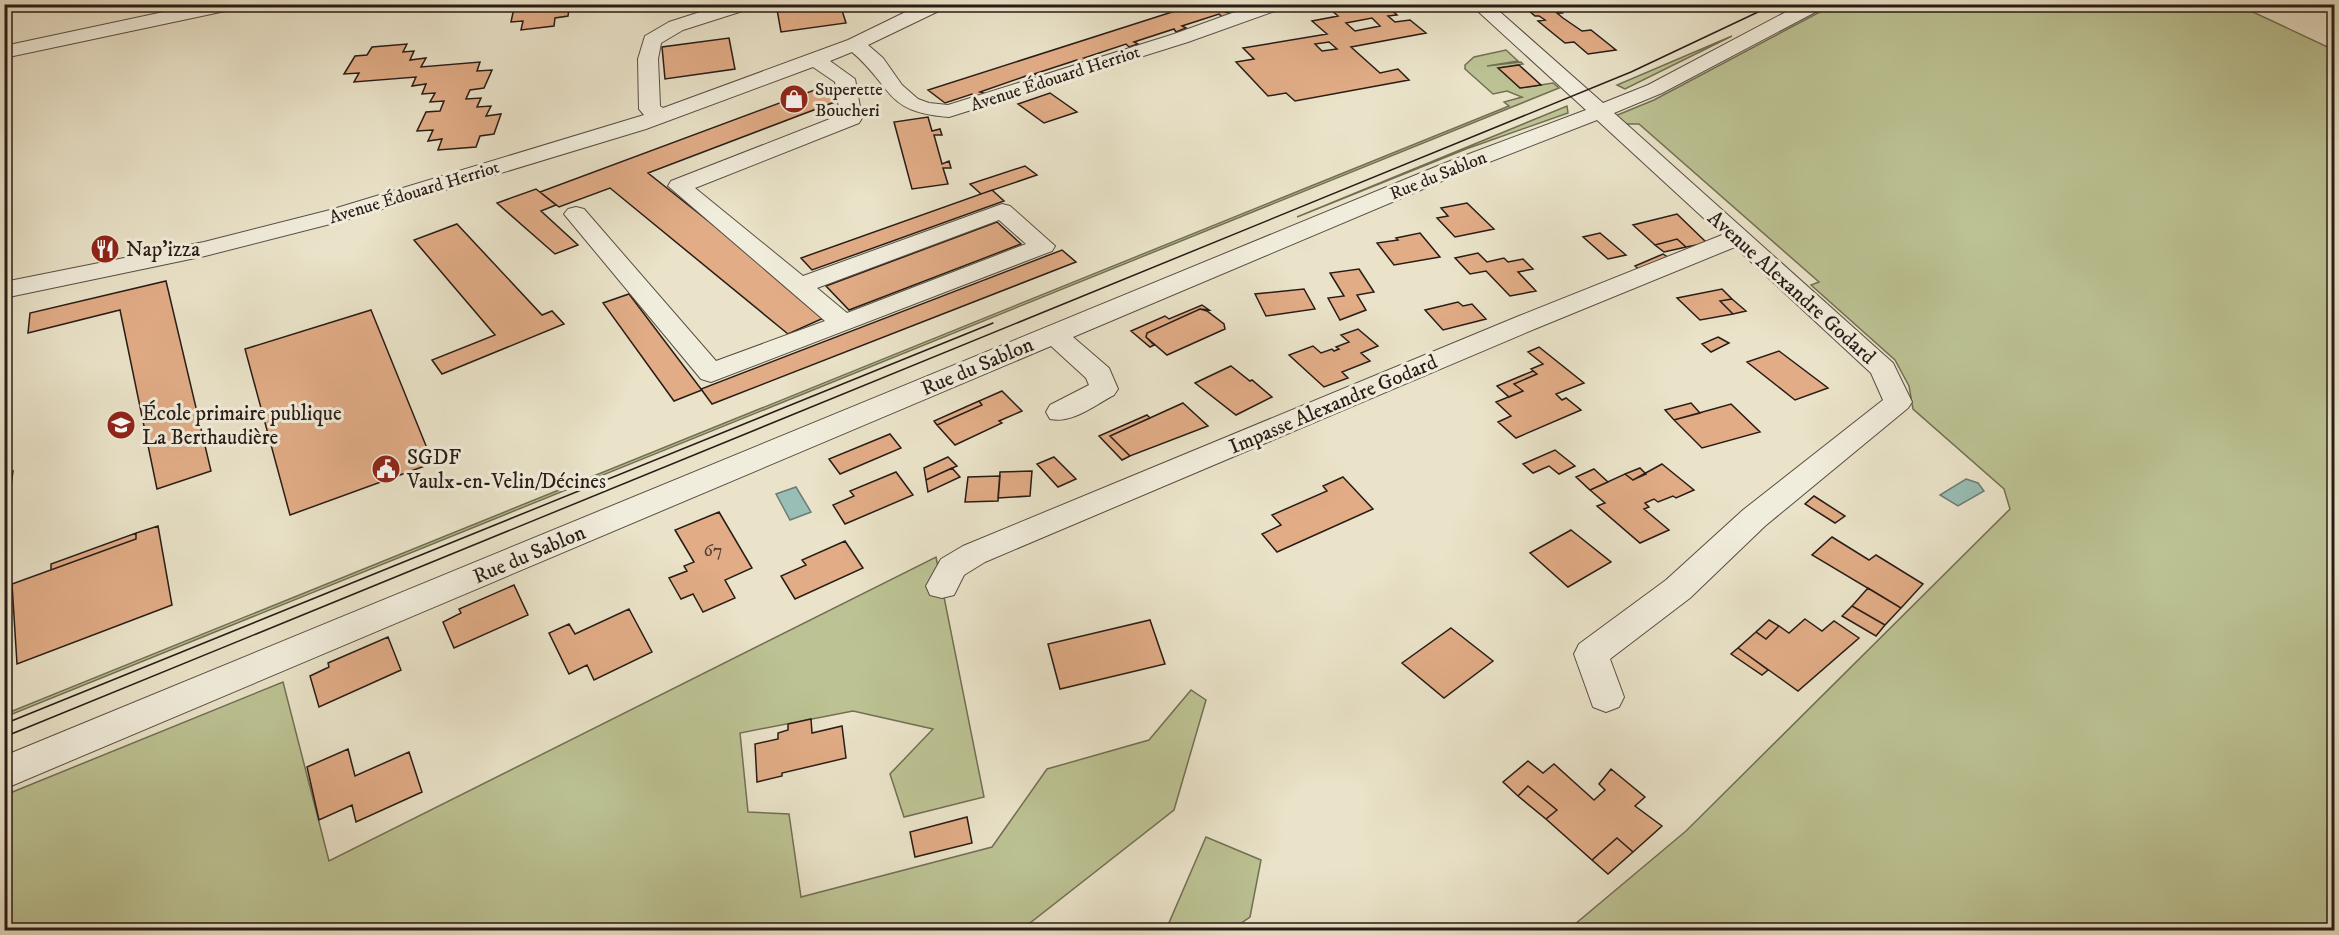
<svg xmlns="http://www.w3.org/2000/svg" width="2339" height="935" font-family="'IM FELL DW Pica',serif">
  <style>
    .green { fill: #bcc293; stroke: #726f54; stroke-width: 1.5 }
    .water { fill: #98beb6; stroke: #6b7d76; stroke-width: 1.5 }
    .building { fill: #e1ac86; stroke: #281c16; stroke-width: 1.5; fill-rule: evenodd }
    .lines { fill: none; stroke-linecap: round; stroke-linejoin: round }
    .street-casing { stroke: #584e43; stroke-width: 2 }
    .street { fill: #f1eddc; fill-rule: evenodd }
    .tram { stroke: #281c16; stroke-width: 1.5 }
    .labels { text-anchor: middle; stroke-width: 6; stroke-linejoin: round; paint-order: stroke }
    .far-street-label { font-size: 18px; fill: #281c16; stroke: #f1eddc }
    .far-poi-label { font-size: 18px; fill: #281c16; stroke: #f1eddc; text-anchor: start }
    .number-label { font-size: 18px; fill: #564032 }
    .poi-label { font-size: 21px; fill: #281c16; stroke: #f1eddc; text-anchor: start }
    .street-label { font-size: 21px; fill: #281c16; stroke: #f1eddc }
  </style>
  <rect width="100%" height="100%" fill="#eae3c9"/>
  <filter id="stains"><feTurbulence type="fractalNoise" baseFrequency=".00333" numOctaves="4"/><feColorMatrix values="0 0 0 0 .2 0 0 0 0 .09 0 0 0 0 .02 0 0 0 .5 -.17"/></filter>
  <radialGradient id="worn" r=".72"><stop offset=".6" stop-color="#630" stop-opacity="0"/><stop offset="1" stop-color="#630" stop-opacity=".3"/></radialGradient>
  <!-- green -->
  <path class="green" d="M1833 5H2238L2334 50V930H1568L1686 831 2010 509 2004 489 1913 409 1909 386 1895 360 1811 285 1819 282 1639 124H1625L1615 116 1654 100Z
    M1732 36 1625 89 1617 85Z
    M1506 50 1518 61 1487 66 1521 62 1523 64 1499 68 1520 88 1553 83 1559 88 5 717V714L1509 106 1504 102 1522 97 1507 91 1493 94 1465 69V65L1474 57Z
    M1567 106 1568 113 1466 149 1297 217Z
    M936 557 984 797 904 817 890 774 933 729 853 711 740 733 748 812 789 814 801 897 992 847 1047 769 1149 740 1191 690 1206 700 1174 810 1021 930H5V795L283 682 329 861Z
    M1206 837 1261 860 1250 917 1231 930H1148L1168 925Z"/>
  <!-- water -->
  <path class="water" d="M1966 479 1978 483 1984 491 1958 506 1940 495Z
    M796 487 811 512 790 520 776 494Z"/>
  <!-- building -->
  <path class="building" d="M526 4H582L581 7 569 9 568 16 555 18 554 26 521 30 523 21 511 22 514 8Z
    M776 4H840L846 23 781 32Z
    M1197 4 1248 5 1226 12 1231 14 1222 17 1219 14 1182 26 1186 28 1176 32 1174 29 1134 42 1138 44 1129 47 1126 44 1084 58 1090 60 1079 63 1077 60 1034 74 1040 76 1029 80 1026 76 980 92 986 94 975 97 972 94 945 103 928 90Z
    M1353 4H1385L1397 15 1388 16 1395 22 1410 20 1426 33 1351 47 1380 73 1398 69 1409 80 1295 101 1286 93 1268 96 1236 62 1254 59 1243 48 1327 34 1312 21 1338 16 1331 10 1355 6ZM1372 18 1380 26 1355 31 1346 23ZM1329 42 1337 49 1322 51 1315 44Z
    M1521 4H1552L1562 13H1557L1563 18 1582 31 1591 30 1616 50 1588 54 1574 42 1565 43 1555 35 1538 21 1545 20 1539 16H1535Z
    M2260 4H2292L2299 8 2273 11Z
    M729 38 735 69 665 79 662 47Z
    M407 44 403 52 414 51 410 60 426 58 421 67 480 62 477 71 492 70 484 88 470 90 466 99 481 98 477 107 491 106 486 116 501 114 494 134 480 136 476 147 438 150 442 139 428 141 433 130 417 131 426 112 440 111 444 101 430 102 435 93 422 94 426 84 412 86 416 77 354 82 359 73 344 74 355 56 367 55 372 47Z
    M1519 65 1541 85 1520 88 1498 68Z
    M820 88 840 100 648 173 828 316 788 334 610 188 559 207 540 192Z
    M1050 93 1077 112 1044 123 1018 104Z
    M928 117 932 131 940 129 942 135H934L942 164 949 161 951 168H943L948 184 912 189 894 122Z
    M1025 166 1037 175 981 194 970 184Z
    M536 189 556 205 541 211 578 245 555 254 497 203Z
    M992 190 1004 201 812 270 801 258Z
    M1467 203 1494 229 1455 237 1437 218 1448 216 1441 208Z
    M1677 214 1707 243 1686 247 1677 239 1655 245 1633 225Z
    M997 222 1021 244 849 310 826 286Z
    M457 224 542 315 552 311 564 324 442 374 432 360 495 335 414 240Z
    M1420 233 1440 257 1394 265 1377 243 1398 240 1396 238Z
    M1600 233 1626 255 1608 259 1583 237Z
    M1677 239 1686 247 1664 252 1655 245Z
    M1062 250 1076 262 712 404 701 389Z
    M1478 253 1487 262 1504 258 1508 262 1523 259 1533 269 1518 272 1536 291 1510 296 1486 271 1470 274 1455 258Z
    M1663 254 1672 260 1642 272 1635 266Z
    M1359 269 1374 292 1357 295 1366 310 1340 320 1328 298 1344 296 1330 273Z
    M166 281 211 471 157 489 120 310 28 333 30 313Z
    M1304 289 1315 309 1266 316 1255 294Z
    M1722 289 1732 299 1720 301 1733 314 1700 320 1677 298Z
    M629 294 701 389 702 390 674 401 603 303Z
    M1732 299 1746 311 1733 314 1720 301Z
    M1458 302 1463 306 1472 304 1486 319 1443 330 1425 310Z
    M1202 305 1209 310 1200 309 1147 333 1146 337 1154 345 1150 347 1131 331 1165 316 1169 319Z
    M1200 309 1207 311 1224 324 1225 329 1167 355 1146 337 1147 333Z
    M371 310 433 463 290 515 245 349Z
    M1358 329 1378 346 1361 353 1370 361 1342 372 1348 378 1324 387 1289 355 1313 346 1321 353 1332 349 1334 351 1339 349 1336 347 1349 342 1341 335Z
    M1718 337 1729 343 1711 352 1702 344Z
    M1539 347 1584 383 1556 394 1562 400 1566 398 1581 410 1516 438 1498 422 1511 416 1496 402 1523 391 1514 384 1537 374 1531 369 1543 364 1528 352Z
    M1779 351 1828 388 1795 400 1747 362Z
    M1231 366 1250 381 1252 380 1272 397 1236 415 1195 383Z
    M1533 371 1537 374 1514 384 1523 391 1509 397 1497 386Z
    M1002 391 1022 411 999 421 1002 423 955 445 937 425 982 405 979 401Z
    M979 401 982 405 937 425 934 421Z
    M1183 403 1208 426 1130 456 1110 436Z
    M1691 403 1700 413 1674 420 1665 410Z
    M1731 404 1760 432 1702 448 1674 420Z
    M1147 415 1150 418 1110 436 1130 456 1122 460 1099 436Z
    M890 434 901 448 840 474 829 459Z
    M1555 450 1575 466 1559 474 1549 466 1533 473 1523 464Z
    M948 457 957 466 926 480 924 468Z
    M1054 457 1076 479 1058 487 1037 464Z
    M1662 464 1694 490 1676 498 1673 496 1658 502 1654 499 1645 503 1649 507 1644 509 1669 530 1640 543 1597 506 1605 503 1590 490 1625 474 1633 480Z
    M952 468 960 477 928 492 926 480Z
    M1640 468 1646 474 1633 480 1625 474Z
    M1594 469 1608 482 1590 490 1576 477Z
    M13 471 6 525H4V474Z
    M1032 471 1030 496 998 498 1000 472Z
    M896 472 913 495 845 524 833 505 854 496 850 491Z
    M1000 476 998 501 965 502 968 477Z
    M1343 477 1373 509 1277 552 1262 534 1281 525 1272 515 1327 491 1323 486Z
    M1814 496 1845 516 1835 523 1805 504Z
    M719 512 752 568 725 580 735 598 703 612 693 594 681 599 669 578 687 571 684 566 694 562 675 530Z
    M158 526 172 605 17 664 12 584 136 539V533Z
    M1571 530 1611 562 1568 587 1530 553Z
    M136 533V539L51 570V564Z
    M1832 537 1869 560 1876 555 1923 584 1901 608 1812 555Z
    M845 541 863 568 795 599 781 576 806 565 802 560Z
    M514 585 528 615 454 648 443 622 461 613 459 609Z
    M1868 588 1901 608 1885 625 1852 606Z
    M1852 606 1885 625 1876 636 1842 616Z
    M629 609 652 652 594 680 587 665 569 674 549 633 569 624 575 634Z
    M1805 619 1822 631 1834 621 1859 638 1798 691 1738 648 1756 632 1766 639 1779 626 1789 633Z
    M1150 620 1165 664 1060 689 1048 644Z
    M1769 620 1779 626 1766 639 1756 632Z
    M1451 628 1493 661 1444 698 1402 663Z
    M388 637 401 670 319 707 310 676 329 667 328 663Z
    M1738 648 1768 670 1762 675 1731 654Z
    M811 719 812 733 842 726 846 758 782 773V776L757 782 755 744 778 739V733L788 730V724Z
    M348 749 355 776 409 752 422 792 356 822 352 805 319 820 307 767Z
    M1528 761 1543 773 1554 764 1594 800 1605 790 1599 784 1611 769 1645 797 1635 806 1662 826 1633 852 1617 838 1592 860 1546 819 1557 810 1528 786 1518 796 1503 782Z
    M1528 786 1557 810 1546 819 1518 796Z
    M967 817 972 843 915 857 910 832Z
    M1617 838 1633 852 1608 874 1592 860Z"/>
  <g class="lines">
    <!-- street casing -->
    <g class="street-casing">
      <path id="street" d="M4 4H16L11 11 4 12Z
        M201 4H239L237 8 230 10 4 58V46Z
        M725 4H754L752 8 683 30 661 43 658 59 660 106 663 108 848 40 922 4H947L945 8 868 45 883 58 902 85 918 99 929 103 948 105 1174 34 1257 4H1285L1283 8 1188 42 949 117C884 112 894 88 852 52L830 61 855 79 862 118 859 123 695 188 803 276 1002 204 1010 206 1055 246 1052 251 711 382 701 379 564 214 568 209 576 207 584 209 716 361 825 321 668 186 671 181 840 115 835 82 813 67 646 129 346 220 205 256 4 298V282L204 242 330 210 644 115 639 109 638 59 645 36 669 22ZM999 220 1026 244 847 313 817 288Z
        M1470 4H1491L1603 103 1648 85 1801 4H1825L1823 8 1662 93 1614 113 1893 363 1912 402 1908 408 1765 526 1690 598 1610 659 1624 697 1619 707 1606 712 1593 707 1574 654 1579 644 1666 580 1743 510 1883 400 1871 373 1735 247 1537 328 985 562 964 575 954 595 942 598 930 595 926 586 941 559 963 546 1519 316 1722 235 1597 120 1461 173 1073 337 1109 368 1118 389 1114 395C1095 405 1072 424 1050 419L1046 412 1050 405 1089 385 1086 378 1051 346 4 789V756L1445 163 1586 110Z"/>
    </g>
    <!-- street -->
    <use href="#street" class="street"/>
    <!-- tram -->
    <path class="tram" d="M4 724 993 323
      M4 737 1631 72 1775 4"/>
  </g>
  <!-- icons -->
  <defs>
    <g id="shop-disc" transform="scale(1.5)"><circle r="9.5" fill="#8f2418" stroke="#f1eddc"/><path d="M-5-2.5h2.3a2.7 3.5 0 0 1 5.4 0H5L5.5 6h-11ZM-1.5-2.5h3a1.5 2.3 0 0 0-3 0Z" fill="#fff"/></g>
    <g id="restaurant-disc" transform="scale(1.5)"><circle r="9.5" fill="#8f2418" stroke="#f1eddc"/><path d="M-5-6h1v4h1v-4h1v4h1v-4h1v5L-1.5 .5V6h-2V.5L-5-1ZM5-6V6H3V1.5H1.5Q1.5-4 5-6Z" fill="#fff"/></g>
    <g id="school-disc" transform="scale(1.5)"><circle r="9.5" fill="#8f2418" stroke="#f1eddc"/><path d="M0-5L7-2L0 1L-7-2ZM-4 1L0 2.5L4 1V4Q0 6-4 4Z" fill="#fff"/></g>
    <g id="civic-disc" transform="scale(1.5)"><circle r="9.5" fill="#8f2418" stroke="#f1eddc"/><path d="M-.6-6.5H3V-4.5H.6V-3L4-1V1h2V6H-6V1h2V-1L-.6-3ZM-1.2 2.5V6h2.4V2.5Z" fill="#fff"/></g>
  </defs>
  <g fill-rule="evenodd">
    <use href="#shop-disc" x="794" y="99"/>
    <use href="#restaurant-disc" x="105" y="249"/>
    <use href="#school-disc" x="121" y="425"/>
    <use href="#civic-disc" x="386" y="469"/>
  </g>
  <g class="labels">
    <!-- far-street labels -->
    <g class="far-street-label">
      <text transform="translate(1055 78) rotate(-18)" y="6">Avenue Édouard Herriot</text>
      <text transform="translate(1438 175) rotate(-22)" y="6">Rue du Sablon</text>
      <text transform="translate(414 192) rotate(-17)" y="6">Avenue Édouard Herriot</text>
    </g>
    <!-- far-poi labels -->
    <g class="far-poi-label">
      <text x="815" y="95">Superette<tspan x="815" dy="21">Boucheri</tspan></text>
    </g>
    <!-- number labels -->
    <g class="number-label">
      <text x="713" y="556">67</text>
    </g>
    <!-- poi labels -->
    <g class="poi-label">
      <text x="126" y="256">Nap'izza</text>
      <text x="142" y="420">École primaire publique<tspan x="142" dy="24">La Berthaudière</tspan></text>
      <text x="407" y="464">SGDF<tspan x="407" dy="24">Vaulx-en-Velin/Décines</tspan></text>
    </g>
    <!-- street labels -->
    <g class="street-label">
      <text transform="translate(1792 287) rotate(42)" y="7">Avenue Alexandre Godard</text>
      <text transform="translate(977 366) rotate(-23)" y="7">Rue du Sablon</text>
      <text transform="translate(1333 404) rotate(-23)" y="7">Impasse Alexandre Godard</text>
      <text transform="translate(529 554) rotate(-23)" y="7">Rue du Sablon</text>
    </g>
  </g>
  <!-- margin -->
  <rect width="2339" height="935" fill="none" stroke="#eae3c9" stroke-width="24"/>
  <rect x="6" y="6" width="2327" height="923" fill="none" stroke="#281c16" stroke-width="3"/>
  <rect x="12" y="12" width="2315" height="911" fill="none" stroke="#281c16" stroke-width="1.5"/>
  <rect width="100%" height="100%" filter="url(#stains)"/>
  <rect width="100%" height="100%" fill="url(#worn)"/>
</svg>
